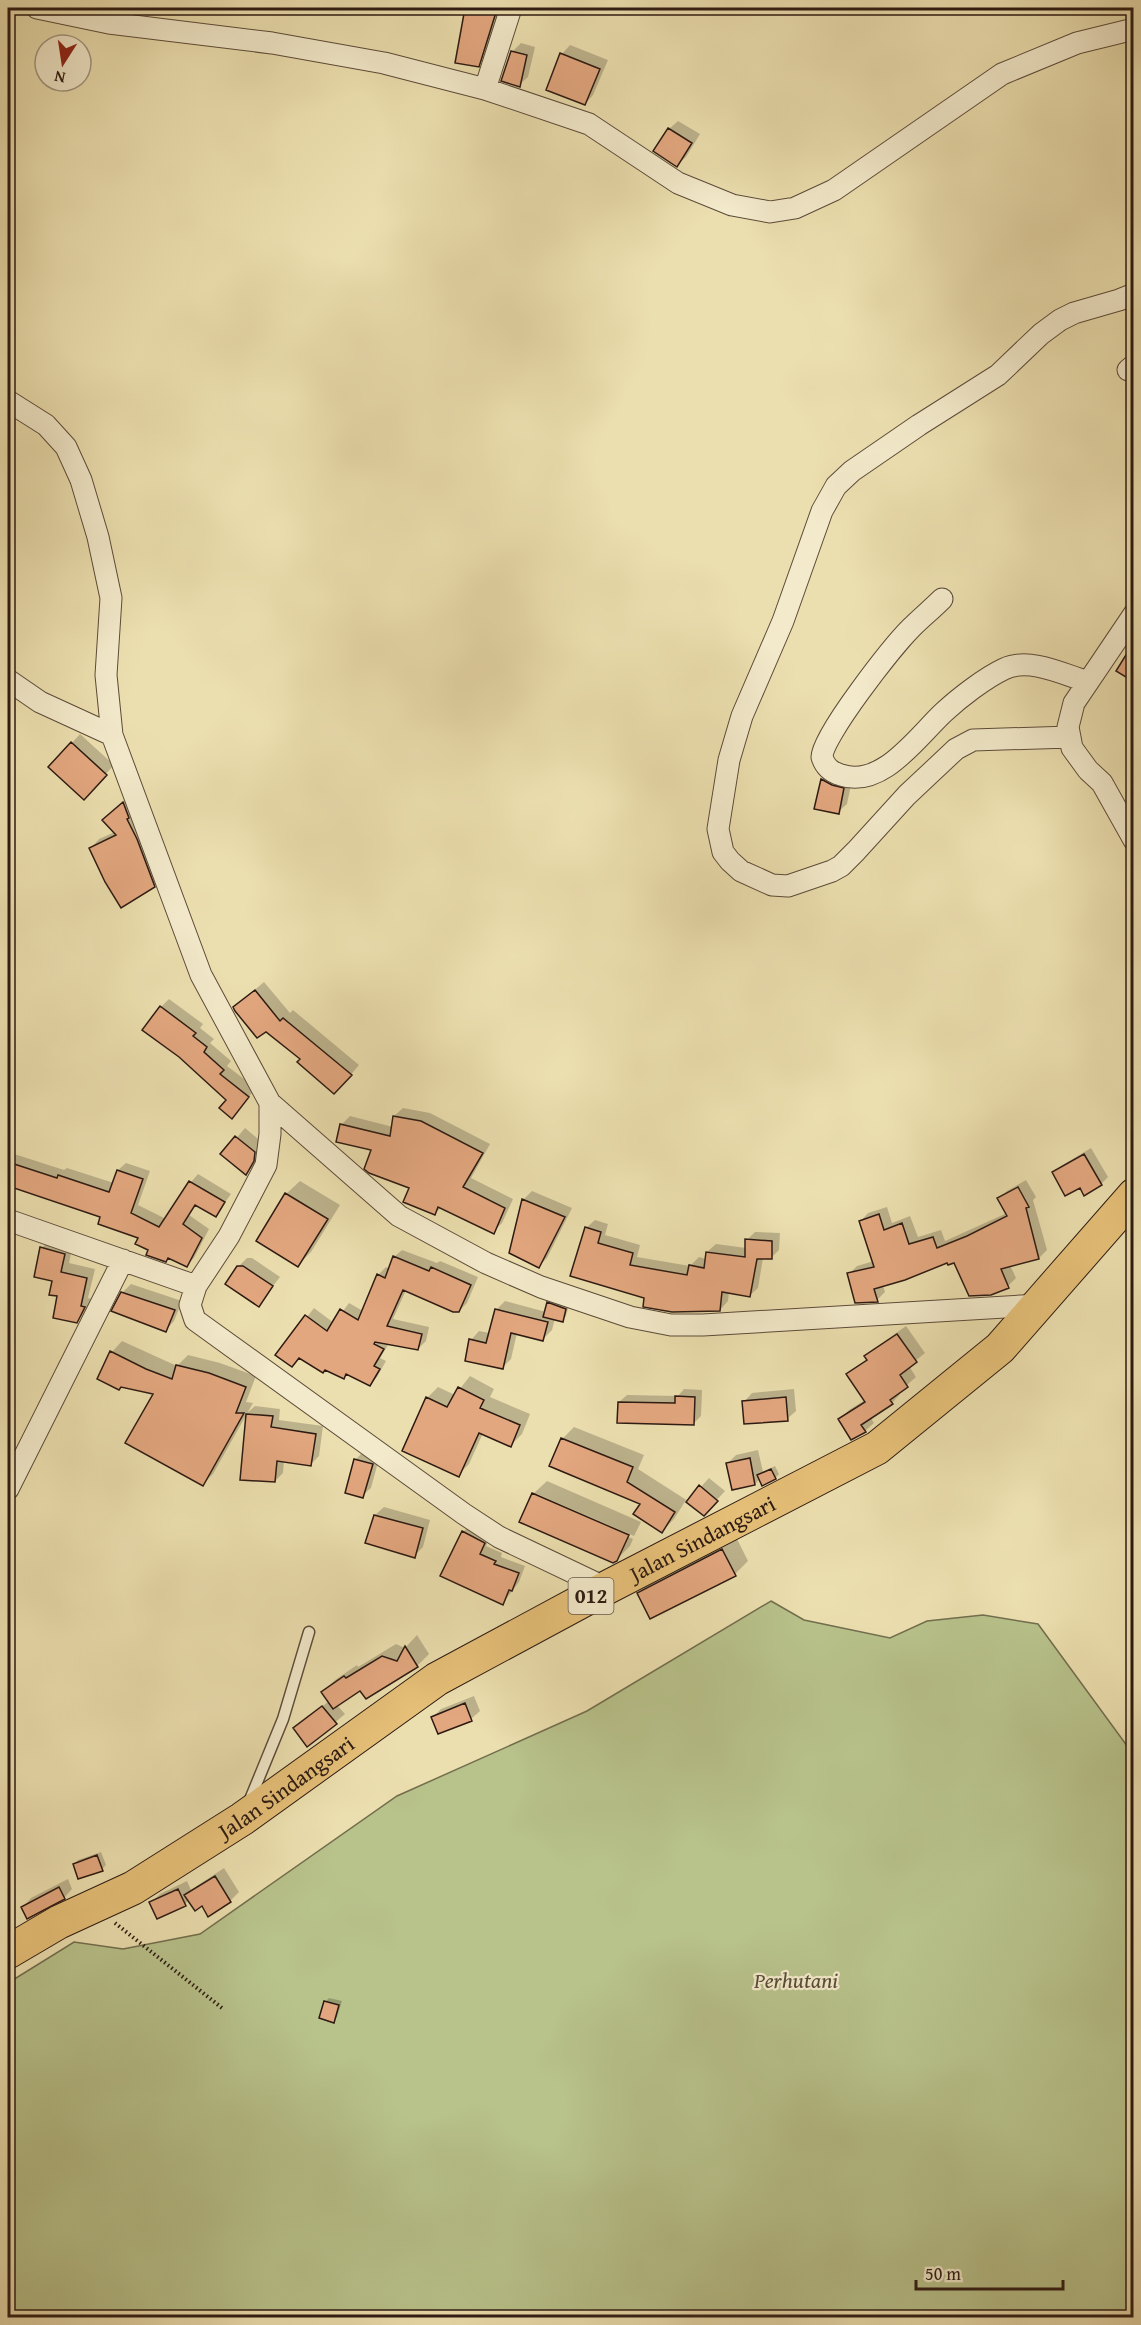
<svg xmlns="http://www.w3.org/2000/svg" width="1141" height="2325" font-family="'Gentium Book Plus',serif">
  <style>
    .green { fill: #b8c28b; stroke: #726e4e; stroke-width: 1.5 }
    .shadow { fill: #0003 }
    .building { fill: #e3a77f; stroke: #2c1a12; stroke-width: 1.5 }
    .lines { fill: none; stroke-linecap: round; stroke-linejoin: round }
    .lane-casing { stroke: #5c4b39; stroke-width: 13 }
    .street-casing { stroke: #5c4b39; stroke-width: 23 }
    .primary-casing { stroke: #2c1a12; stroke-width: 35 }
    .path { stroke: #2c1a12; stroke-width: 4; stroke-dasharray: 1.5 3; stroke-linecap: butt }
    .lane { stroke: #f3eacb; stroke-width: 10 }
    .street { stroke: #f3eacb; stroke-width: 21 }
    .primary { stroke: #e6c078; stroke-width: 33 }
    .labels { text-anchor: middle; stroke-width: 4.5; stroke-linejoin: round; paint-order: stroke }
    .shield { fill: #f3eacb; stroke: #68584a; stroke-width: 1.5 }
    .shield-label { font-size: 21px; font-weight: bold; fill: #2c1a12 }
    .street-label { font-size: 22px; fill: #2c1a12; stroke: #f3eacb }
    .park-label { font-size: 22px; font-style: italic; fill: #564c36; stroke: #f3eacb }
  </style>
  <rect width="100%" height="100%" fill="#ecdfaf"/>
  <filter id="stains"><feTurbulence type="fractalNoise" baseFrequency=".00333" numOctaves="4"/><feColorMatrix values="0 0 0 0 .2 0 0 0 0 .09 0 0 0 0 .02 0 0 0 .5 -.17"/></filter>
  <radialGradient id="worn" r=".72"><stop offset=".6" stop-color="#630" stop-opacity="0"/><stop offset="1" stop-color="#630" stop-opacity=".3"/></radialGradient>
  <!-- green -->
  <path class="green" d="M771 1601 804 1620 890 1638 927 1621 983 1615 1038 1624 1133 1754V2317L8 2318V1983L74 1942 123 1949 200 1934 397 1796 587 1711Z"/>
  <!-- shadow -->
  <path class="shadow" d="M466 8H501L487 57 478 65 457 62Z
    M521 43 535 47 528 77 519 85 512 52Z
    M570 45 608 60 593 95 585 104 548 89 562 54Z
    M678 121 700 134 686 157 677 165 669 129Z
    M80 734 114 765 92 789 72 743Z
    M831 771 852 780 847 804 838 812 816 807 822 779Z
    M132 795 163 877 154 886 91 848 99 839 115 832 113 811Z
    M264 982 290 1013 293 1010 359 1065 343 1084 302 1059 235 1007Z
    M169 999 203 1024 200 1028 214 1039 210 1043 231 1061 227 1066 256 1088 232 1117 228 1100 180 1056 161 1007Z
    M403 1108 430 1113 490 1144 471 1178 513 1199 502 1223 493 1232 442 1207 435 1213 373 1149 341 1125 350 1116 393 1127 394 1116Z
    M245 1128 263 1143 262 1151 255 1165 246 1173 223 1154Z
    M1091 1148 1108 1177 1101 1184 1080 1186 1054 1173 1061 1166Z
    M8 1152 64 1170 67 1168 114 1183 118 1170 126 1163 150 1171 138 1205 166 1219 191 1182 198 1174 231 1194 216 1215 197 1204 189 1215 209 1229 194 1258 186 1266 150 1249 140 1237 102 1216 8 1184Z
    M1026 1180 1036 1197 1033 1200 1047 1250 1039 1258 1010 1265 1016 1278 1008 1286 993 1293 955 1261H948L883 1285 885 1292 877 1300 849 1274 857 1266 874 1261 860 1222 868 1213 887 1207 892 1223 910 1216 918 1237 941 1230 945 1241 1007 1213 999 1199 1007 1191Z
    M300 1181 340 1205 311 1252 298 1265 286 1194Z
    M532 1191 572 1208 547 1258 539 1266 523 1200Z
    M595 1220 608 1224 605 1235 640 1245 637 1257 690 1266 699 1257 706 1259 707 1252 716 1244 746 1248 747 1240 755 1232 780 1233 779 1250 771 1258H763L758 1288 749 1296 729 1292 728 1301 720 1310 646 1297 572 1275 586 1228Z
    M8 1231 13 1232 8 1254Z
    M50 1239 73 1245 69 1263 95 1269 88 1298 92 1299 85 1313 77 1321 59 1295 42 1248Z
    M402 1250 437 1263 440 1261 478 1277 467 1303 459 1311 406 1290 393 1319 429 1327 426 1341 418 1349 390 1342 380 1358 386 1361 377 1377 370 1384 348 1373 344 1377 300 1357 278 1355 314 1308 334 1323 349 1303 363 1311 378 1275 386 1267 390 1269 394 1257Z
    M247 1258H252L280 1277 258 1305 238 1267Z
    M131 1284 182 1301 174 1321 166 1330 114 1311 123 1292Z
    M552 1299 569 1305 566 1316 562 1320 555 1318 552 1330 543 1339 517 1333 511 1359 503 1367 471 1340 479 1331 490 1333 496 1310 505 1301 546 1312 548 1303Z
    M906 1326 925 1353 909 1366 916 1377 899 1392 900 1394 892 1403 870 1417 874 1423 865 1431 840 1419 849 1410 865 1400 848 1374 868 1359 866 1356 875 1348Z
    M122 1341 177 1366 188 1355 220 1363 256 1376 246 1402 253 1403 213 1474 203 1484 155 1393 112 1352Z
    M470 1376 494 1389 490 1397 530 1414 522 1434 511 1445 483 1433 469 1464 458 1475 427 1398 438 1387 455 1395Z
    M684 1389 702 1390 701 1416 693 1424 619 1402 627 1395 678 1396Z
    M794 1389 796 1411 787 1419 744 1402 752 1393Z
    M255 1406 280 1409 279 1420 323 1426 319 1456 311 1464 284 1460 283 1473 275 1481 242 1479 247 1413Z
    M574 1427 644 1455 638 1469 688 1501 709 1478 725 1491 704 1514 686 1500 674 1519 662 1531 642 1503 562 1439Z
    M758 1450 763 1472 775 1466 779 1474 775 1478H761L755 1484 728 1463 736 1455Z
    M364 1451 380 1455 371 1488 362 1496 346 1492 356 1459Z
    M547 1481 641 1522 634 1536 537 1494V1497L633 1539 630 1546 616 1560 533 1494Z
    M384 1507 430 1520 423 1547 414 1556 375 1515Z
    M471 1524 491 1535 486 1546 502 1553 501 1557 525 1566 519 1582 503 1603 442 1576 464 1531Z
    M736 1537 748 1561 735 1574 639 1593 652 1580Z
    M417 1635 429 1654 417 1666 361 1688 337 1705 345 1714 308 1745 295 1728 329 1701 323 1692 335 1680 357 1665 358 1667 396 1644 405 1648Z
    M474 1696 480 1711 471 1719 433 1717 441 1709Z
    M101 1852 106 1865 102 1869 75 1864 78 1860Z
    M224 1868 239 1892 230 1901 209 1915 202 1904 189 1900 185 1904 151 1903 160 1894 187 1881 191 1890Z
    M68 1879 72 1889 64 1898 23 1907 31 1898Z
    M329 1998 342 2001 337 2017 334 2021 325 2002Z"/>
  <!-- building -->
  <path class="building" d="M465 8 497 9 479 67 455 63Z
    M511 51 527 55 520 87 501 81Z
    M560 53 600 69 585 105 546 90Z
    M668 128 692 143 677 167 653 151Z
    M1134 642V682L1116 671Z
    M71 742 107 775 84 800 48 767Z
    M821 779 832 785 844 788 839 814 814 809Z
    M123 802 129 818 127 819 137 839 155 887 121 908 105 882 89 848 116 835 102 820Z
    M255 990 280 1021 283 1018 352 1075 334 1094 297 1062 300 1059 266 1032 257 1038 235 1011 233 1007Z
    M160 1006 196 1033 193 1036 207 1047 204 1052 224 1070 220 1074 249 1097 232 1119 219 1108 226 1100 179 1057 142 1030Z
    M393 1116 421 1121 483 1153 463 1187 505 1208 494 1234 438 1207 435 1215 403 1202 409 1188 369 1173 364 1169 371 1150 336 1142 340 1124 390 1136Z
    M235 1136 255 1152 254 1161 246 1175 220 1154Z
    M1084 1154 1102 1185 1084 1196 1080 1188 1065 1196 1052 1172Z
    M8 1162 57 1178 58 1175 109 1192 117 1170 143 1179 131 1213 159 1227 189 1181 225 1202 216 1217 195 1205 183 1224 202 1238 187 1267 168 1258 166 1262 146 1255 148 1250 135 1244 138 1238 98 1224 100 1217 8 1186Z
    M1018 1187 1029 1207 1026 1208 1039 1259 1001 1269 1009 1288 991 1295 969 1296 954 1263 948 1265 947 1263 905 1280 874 1289 878 1302 855 1303 847 1273 874 1267 859 1221 879 1214 884 1230 902 1223 909 1244 933 1237 937 1248 967 1236 1007 1216 997 1198Z
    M285 1193 328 1219 298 1267 256 1241Z
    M522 1199 565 1217 539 1268 509 1253Z
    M585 1227 601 1232 598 1243 633 1253 630 1265 687 1275 689 1265 704 1268 706 1252 745 1257V1239L772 1241V1259H757L750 1297 722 1292 720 1311 672 1312 643 1307 644 1298 570 1276Z
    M40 1247 65 1254 61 1272 87 1278 81 1306 85 1307 77 1323 53 1318 57 1296 49 1295 52 1281 34 1277Z
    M393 1256 429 1271 431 1267 471 1285 459 1312H453L403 1290 387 1326 422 1334 418 1350 375 1342 374 1344 384 1349 374 1366 380 1369 370 1386 346 1374 344 1379 325 1370 323 1373 299 1358 292 1367 275 1355 305 1315 327 1331 340 1309 358 1320 377 1274 385 1278Z
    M237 1266H243L273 1286 259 1307 225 1284Z
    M121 1292 175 1310 166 1332 111 1311Z
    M547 1302 566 1309 563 1322 543 1317Z
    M495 1309 548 1322 543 1341 511 1333 503 1369 465 1361 469 1339 486 1343Z
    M897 1334 917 1362 900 1375 908 1387 890 1400 893 1404 861 1425 866 1432 851 1440 838 1419 865 1402 846 1374 867 1360 864 1356Z
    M110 1351 146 1369 172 1379 176 1365 209 1373 246 1387 236 1413H244L203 1486 125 1443 153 1394 121 1387 119 1390 97 1379Z
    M458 1387 484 1400 480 1408 520 1425 511 1447 479 1433 459 1477 402 1451 426 1397 447 1407Z
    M675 1396 695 1397 694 1425 617 1423 618 1402 675 1403Z
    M786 1397 788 1421 744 1424 742 1401Z
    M246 1414 273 1416 271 1427 316 1434 311 1466 277 1461 275 1482 240 1480Z
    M561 1438 633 1467 627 1482 675 1512 662 1533 633 1514 640 1504 549 1466Z
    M750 1458 755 1485 732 1490 726 1463Z
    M354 1459 373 1464 363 1498 345 1493Z
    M771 1469 776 1479 762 1486 757 1475Z
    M699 1485 718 1501 704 1516 686 1502Z
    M532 1493 629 1535 617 1561 613 1563 519 1522Z
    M374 1515 423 1528 415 1558 365 1543Z
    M462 1531 485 1543 480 1554 496 1561 494 1564 519 1573 512 1591 509 1590 503 1605 440 1576Z
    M722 1549 736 1576 650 1619 637 1593Z
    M405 1646 418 1667 366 1699 360 1691 333 1709 321 1692 344 1676 346 1678 382 1656 397 1661Z
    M465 1703 472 1721 438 1734 431 1717Z
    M322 1706 337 1724 307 1747 293 1728Z
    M97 1855 103 1871 78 1879 73 1864Z
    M215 1876 231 1902 208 1917 202 1906 195 1911 184 1895Z
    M59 1887 65 1899 27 1919 21 1907Z
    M178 1889 186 1906 157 1919 149 1902Z
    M324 2001 339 2005 334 2023 319 2018Z"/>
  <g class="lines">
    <!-- lane casing -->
    <g class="lane-casing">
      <path id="lane" d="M249 1802 283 1719 309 1632"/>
    </g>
    <!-- street casing -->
    <g class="street-casing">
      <path id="street" d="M37 8 109 23 272 43 384 63 485 89 589 124 678 183 732 205 770 212 795 208 834 190 1002 74 1077 43 1134 29
        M485 89 511 8
        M1128 370 1134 365
        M8 401 46 425 66 447 81 480 98 537 111 598 106 675 112 735 201 975 270 1103V1134L266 1165 229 1236 196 1286 190 1305 195 1320 464 1514 499 1537 606 1588
        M942 599C932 609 921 618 911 628 893 646 822 736 822 757 825 767 831 772 841 775 882 789 917 737 944 712 959 698 985 678 1004 669 1029 657 1063 674 1088 682
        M1134 614 1074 703 1068 727 1072 748 1088 770 1102 783 1134 840
        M8 680 40 702 112 735
        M1070 737 973 740 956 749 907 795 856 851 841 866 832 871 788 886 772 885 741 871 730 861 723 852 718 829 729 760 742 716 783 621 822 511 836 486 852 471 919 425 998 375 1041 334 1060 320 1074 313 1119 300 1134 294
        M270 1103 399 1216 486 1263 541 1287 630 1317 671 1325H703L1039 1305
        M8 1220 196 1286
        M8 1489 123 1260"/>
    </g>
    <!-- primary casing -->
    <g class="primary-casing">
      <g id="primary">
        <path id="s1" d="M8 1952 59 1922 133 1888 242 1819 437 1679 606 1588 877 1448 1000 1348 1134 1195"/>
      </g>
    </g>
    <!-- path -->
    <path class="path" d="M115 1923 222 2008"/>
    <!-- lane -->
    <use href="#lane" class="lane"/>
    <!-- street -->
    <use href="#street" class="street"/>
    <!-- primary -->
    <use href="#primary" class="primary"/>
  </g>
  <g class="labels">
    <!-- shield labels -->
    <rect class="shield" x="568.5" y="1578" width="45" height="36" rx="4.5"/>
    <g class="shield-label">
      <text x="591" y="1603">012</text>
    </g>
    <!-- street labels -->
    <g class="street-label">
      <text dy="8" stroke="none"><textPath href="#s1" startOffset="810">Jalan Sindangsari</textPath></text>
      <text dy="8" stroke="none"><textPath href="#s1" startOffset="324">Jalan Sindangsari</textPath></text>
    </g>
    <!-- park labels -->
    <g class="park-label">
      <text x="796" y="1988">Perhutani</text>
    </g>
  </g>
  <!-- margin -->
  <rect width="1141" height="2325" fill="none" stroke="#ecdfaf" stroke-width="30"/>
  <rect x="9" y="9" width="1123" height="2307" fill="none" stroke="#2c1a12" stroke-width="3"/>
  <rect x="15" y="15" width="1111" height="2295" fill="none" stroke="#2c1a12" stroke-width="1.5"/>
  <!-- north arrow -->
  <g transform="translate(63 63) rotate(192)"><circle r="28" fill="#f3eacb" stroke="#a39781" stroke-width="1.5"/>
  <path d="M0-4.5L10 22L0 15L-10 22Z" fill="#8f2418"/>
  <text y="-9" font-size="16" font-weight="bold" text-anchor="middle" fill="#2c1a12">N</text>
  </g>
  <!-- scale -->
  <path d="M916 2280v9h147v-9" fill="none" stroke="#2c1a12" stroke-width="3"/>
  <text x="925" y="2280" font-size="18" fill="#2c1a12" stroke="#f3eacb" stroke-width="4.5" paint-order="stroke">50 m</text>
  <rect width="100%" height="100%" filter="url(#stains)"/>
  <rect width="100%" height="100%" fill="url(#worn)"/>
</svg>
